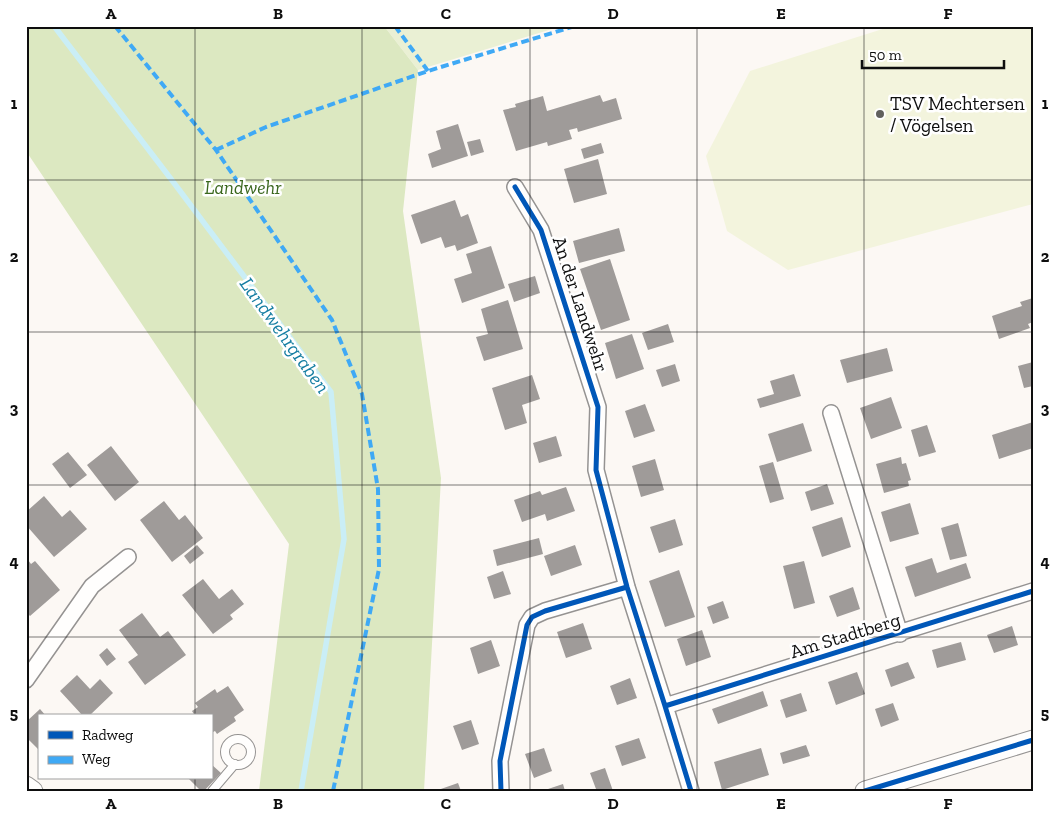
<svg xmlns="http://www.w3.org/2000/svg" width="1059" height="817" font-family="'Zilla Slab',serif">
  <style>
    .green { fill: #eaf0d4 }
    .forest { fill: #dce8c1 }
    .pitch { fill: #f3f4dd }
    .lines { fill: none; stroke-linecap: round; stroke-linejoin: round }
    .stream { stroke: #caeef6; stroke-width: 5.5 }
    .building { fill: #9f9b99 }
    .service-casing { stroke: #959392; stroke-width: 10 }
    .minor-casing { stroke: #959392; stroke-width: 18 }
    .tertiary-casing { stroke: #959392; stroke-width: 21 }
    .service { stroke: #fffefd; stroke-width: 8 }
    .minor { stroke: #fffefd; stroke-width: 15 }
    .tertiary { stroke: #fffefd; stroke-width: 19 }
    .quiet { stroke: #3fa9f5; stroke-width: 4; stroke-dasharray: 8 4; stroke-linecap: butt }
    .cycleway-casing { stroke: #fff; stroke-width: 8 }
    .cycleway { stroke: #0057b8; stroke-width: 5 }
    .grid { fill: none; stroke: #0e0e0e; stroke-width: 1; stroke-opacity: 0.55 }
    .poi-dot { fill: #61605e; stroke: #fff; stroke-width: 2 }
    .labels { text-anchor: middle; stroke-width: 5; stroke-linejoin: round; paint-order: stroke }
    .poi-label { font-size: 19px; fill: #0e0e0e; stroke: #fff; text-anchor: start }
    .park-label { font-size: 19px; font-style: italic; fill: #3a671d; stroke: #fff }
    .street-label { font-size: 19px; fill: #0e0e0e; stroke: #fff }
    .water-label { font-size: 20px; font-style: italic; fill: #167ea2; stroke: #fff }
    .neatline { fill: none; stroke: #0e0e0e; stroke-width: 2 }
    .grid-label { font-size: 16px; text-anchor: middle; font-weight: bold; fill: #0e0e0e }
  </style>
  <rect width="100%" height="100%" fill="#fcf8f4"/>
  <!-- green -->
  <path class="green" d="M384 26H562L418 70Z"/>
  <!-- forest -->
  <path class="forest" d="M26 26H384L418 70 403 211 441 478 424 791H259L289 544 26 151Z"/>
  <!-- pitch -->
  <path class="pitch" d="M892 26H1033V204L788 270 727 231 706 156 750 71Z"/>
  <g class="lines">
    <!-- stream -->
    <path class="stream" d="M54 26 171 179 331 392 344 539 301 791"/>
  </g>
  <!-- building -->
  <path class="building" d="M600 95 603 102 616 98 622 119 578 132 577 128 569 130 572 139 548 146 547 142 516 151 503 110 516 107 515 104 543 96 547 111Z
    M458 124 468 156 432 168 428 154 441 149 436 131Z
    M480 139 484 152 471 156 467 142Z
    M601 143 604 153 584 159 581 149Z
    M598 159 607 194 574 203 564 169Z
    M455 200 461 217 468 214 478 243 457 251 455 245 445 248 441 237 421 244 411 215Z
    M619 228 625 251 579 263 573 241Z
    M491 246 505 288 462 303 454 279 472 273 466 254Z
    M610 259 630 320 601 330 580 269Z
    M535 276 540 293 514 302 508 284Z
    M1033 298V322L1028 324 1030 328 999 339 992 316 1022 306 1020 302Z
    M508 300 523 349 484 361 476 337 488 334 481 309Z
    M668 324 674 342 648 350 642 333Z
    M632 334 644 369 616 379 605 343Z
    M887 348 893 371 847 383 840 360Z
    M1033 362V386L1024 388 1018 366Z
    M675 364 680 381 662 387 656 370Z
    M794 374 801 396 760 408 757 399 774 394 770 381Z
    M532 375 540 399 522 405 527 423 505 430 492 388Z
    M891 397 902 428 871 439 860 408Z
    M645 404 655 431 634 438 625 411Z
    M1033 422V448L999 459 992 435Z
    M803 423 812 451 777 462 768 434Z
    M927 425 936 452 919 457 911 430Z
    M556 436 562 456 539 463 533 443Z
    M111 446 139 482 115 501 87 465Z
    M68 452 87 475 70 488 52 464Z
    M901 457 902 464 906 463 911 480 908 481 909 486 884 493 876 464Z
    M655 459 664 490 641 497 632 466Z
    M773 462 784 499 770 503 759 466Z
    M827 484 834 504 811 511 805 492Z
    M566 487 575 511 547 521 545 514 522 522 514 500 540 491 542 495Z
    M44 496 62 517 70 510 87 529 54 557 26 525V512Z
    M164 501 179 520 185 515 203 538 172 562 140 520Z
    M910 503 919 534 890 542 881 512Z
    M842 517 851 547 822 557 812 527Z
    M675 519 683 545 659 553 650 527Z
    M958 523 967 556 950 560 941 528Z
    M539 538 543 554 497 566 493 550Z
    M197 545 204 553 190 564 184 556Z
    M575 545 582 565 551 576 544 556Z
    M932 558 937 573 966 563 971 578 915 597 905 567Z
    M28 560 31 564 35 561 60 590 30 616 26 612V561Z
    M804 561 815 603 794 609 783 566Z
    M679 570 695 617 665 627 649 581Z
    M503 571 511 594 494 599 487 577Z
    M203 579 219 599 232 589 244 604 230 615 233 619 213 634 182 595Z
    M853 587 860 609 837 617 829 596Z
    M723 601 729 618 713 624 707 607Z
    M142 613 160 637 168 631 186 655 145 685 128 662 138 655 119 630Z
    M583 623 592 649 566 658 557 632Z
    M1012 626 1018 645 994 653 987 635Z
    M702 630 711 657 686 666 677 639Z
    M491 640 500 666 478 674 470 648Z
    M961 642 966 660 937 668 932 650Z
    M107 648 116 659 107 666 99 655Z
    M908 662 915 678 891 687 885 670Z
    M857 672 865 694 836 705 828 682Z
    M77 675 90 689 100 679 113 693 89 716H83L60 691Z
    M630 678 637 698 617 705 610 686Z
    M228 686 244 710 234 717 236 721 217 734 215 731 211 733V716H195L192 711 198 707 195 703 215 689 217 693Z
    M763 691 768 706 718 724 712 709Z
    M801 693 807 711 786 718 780 700Z
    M893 703 899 720 881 727 875 709Z
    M40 709 46 716H39V750L26 737V722Z
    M471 720 479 744 462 750 453 726Z
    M639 738 646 758 622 766 615 746Z
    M806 745 810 756 783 764 780 753Z
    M544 748 552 771 534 778 525 754Z
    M761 748 769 775 722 790 714 762Z
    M211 764 221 773 204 791H201L188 778H211Z
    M605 768 613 791H591L596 789 590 773Z
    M458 783 461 791H438V790Z
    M563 784 565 791H545V790Z"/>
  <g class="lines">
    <!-- service casing -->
    <g class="service-casing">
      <path id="service" d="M225 752a13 13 0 1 1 26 0a13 13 0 1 1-26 0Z
        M212 791 235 764"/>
    </g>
    <!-- minor casing -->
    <g class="minor-casing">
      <path id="minor" d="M515 187 541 230 598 407 596 470 627 587 665 706
        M831 413 900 634
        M26 680 92 586 128 557
        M501 791 500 761 527 625 532 617 545 611 627 587
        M691 791 665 706 1033 591"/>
    </g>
    <!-- tertiary casing -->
    <g class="tertiary-casing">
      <path id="tertiary" d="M26 786 33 791
        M865 791 1033 740"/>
    </g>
    <!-- service -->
    <use href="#service" class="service"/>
    <!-- minor -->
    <use href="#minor" class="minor"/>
    <!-- tertiary -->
    <use href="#tertiary" class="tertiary"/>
    <!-- quiet -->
    <path class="quiet" d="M115 26 216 150 332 320 362 394 378 489 379 569 333 791
      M395 26 428 71
      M216 150 266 127 428 71 575 26"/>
    <!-- cycleway casing -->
    <g class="cycleway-casing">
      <path id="cycleway" d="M515 187 541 230 598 407 596 470 627 587 665 706
        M501 791 500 761 527 625 532 617 545 611 627 587
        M691 791 665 706 1033 591
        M865 791 1033 740"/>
    </g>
    <!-- cycleway -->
    <use href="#cycleway" class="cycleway"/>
  </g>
  <!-- grid -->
  <path class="grid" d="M195 26V716M362 26V791M530 26V791M697 26V791M864 26V791M26 180H1033M26 332H1033M26 485H1033M26 637H1033M195 778V791"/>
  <!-- markers -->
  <circle class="poi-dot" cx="880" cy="114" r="5"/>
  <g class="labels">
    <!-- poi labels -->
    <g class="poi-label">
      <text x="890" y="110">TSV Mechtersen<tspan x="890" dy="22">/ Vögelsen</tspan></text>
    </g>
    <!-- park labels -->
    <g class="park-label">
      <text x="243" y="194">Landwehr</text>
    </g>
    <!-- street labels -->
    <g class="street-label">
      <text transform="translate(581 304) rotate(72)" y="7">An der Landwehr</text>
      <text transform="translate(845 635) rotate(-17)" y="7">Am Stadtberg</text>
    </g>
    <!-- water labels -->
    <g class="water-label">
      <text transform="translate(285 335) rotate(54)" y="7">Landwehrgraben</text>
    </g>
  </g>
  <!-- border -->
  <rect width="1059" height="817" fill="none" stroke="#ffffff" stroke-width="55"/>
  <!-- legend -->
  <rect x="38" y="714" width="175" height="65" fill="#ffffff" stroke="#9f9f9f"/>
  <rect x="48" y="731" width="25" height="8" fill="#0057b8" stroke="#9f9f9f"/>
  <text x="82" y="740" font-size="15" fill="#0e0e0e">Radweg</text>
  <rect x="48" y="756" width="25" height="8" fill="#3fa9f5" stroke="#9f9f9f"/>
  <text x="82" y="764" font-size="15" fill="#0e0e0e">Weg</text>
  <!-- scale -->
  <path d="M862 60v8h142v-8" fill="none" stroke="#0e0e0e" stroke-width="2.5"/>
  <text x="869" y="60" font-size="15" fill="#0e0e0e" stroke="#ffffff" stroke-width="4" paint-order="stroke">50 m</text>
  <rect x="28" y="28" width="1004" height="762" class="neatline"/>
  <g class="grid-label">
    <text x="111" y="19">A</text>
    <text x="278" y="19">B</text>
    <text x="446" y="19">C</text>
    <text x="613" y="19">D</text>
    <text x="781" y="19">E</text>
    <text x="948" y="19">F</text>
    <text x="14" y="109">1</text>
    <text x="1045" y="109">1</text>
    <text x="14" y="262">2</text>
    <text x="1045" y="262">2</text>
    <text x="14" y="414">3</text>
    <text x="1045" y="414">3</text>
    <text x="14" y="567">4</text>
    <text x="1045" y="567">4</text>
    <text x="14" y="719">5</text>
    <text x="1045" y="719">5</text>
    <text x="111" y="809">A</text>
    <text x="278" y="809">B</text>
    <text x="446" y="809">C</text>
    <text x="613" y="809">D</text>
    <text x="781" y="809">E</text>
    <text x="948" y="809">F</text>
  </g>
</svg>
